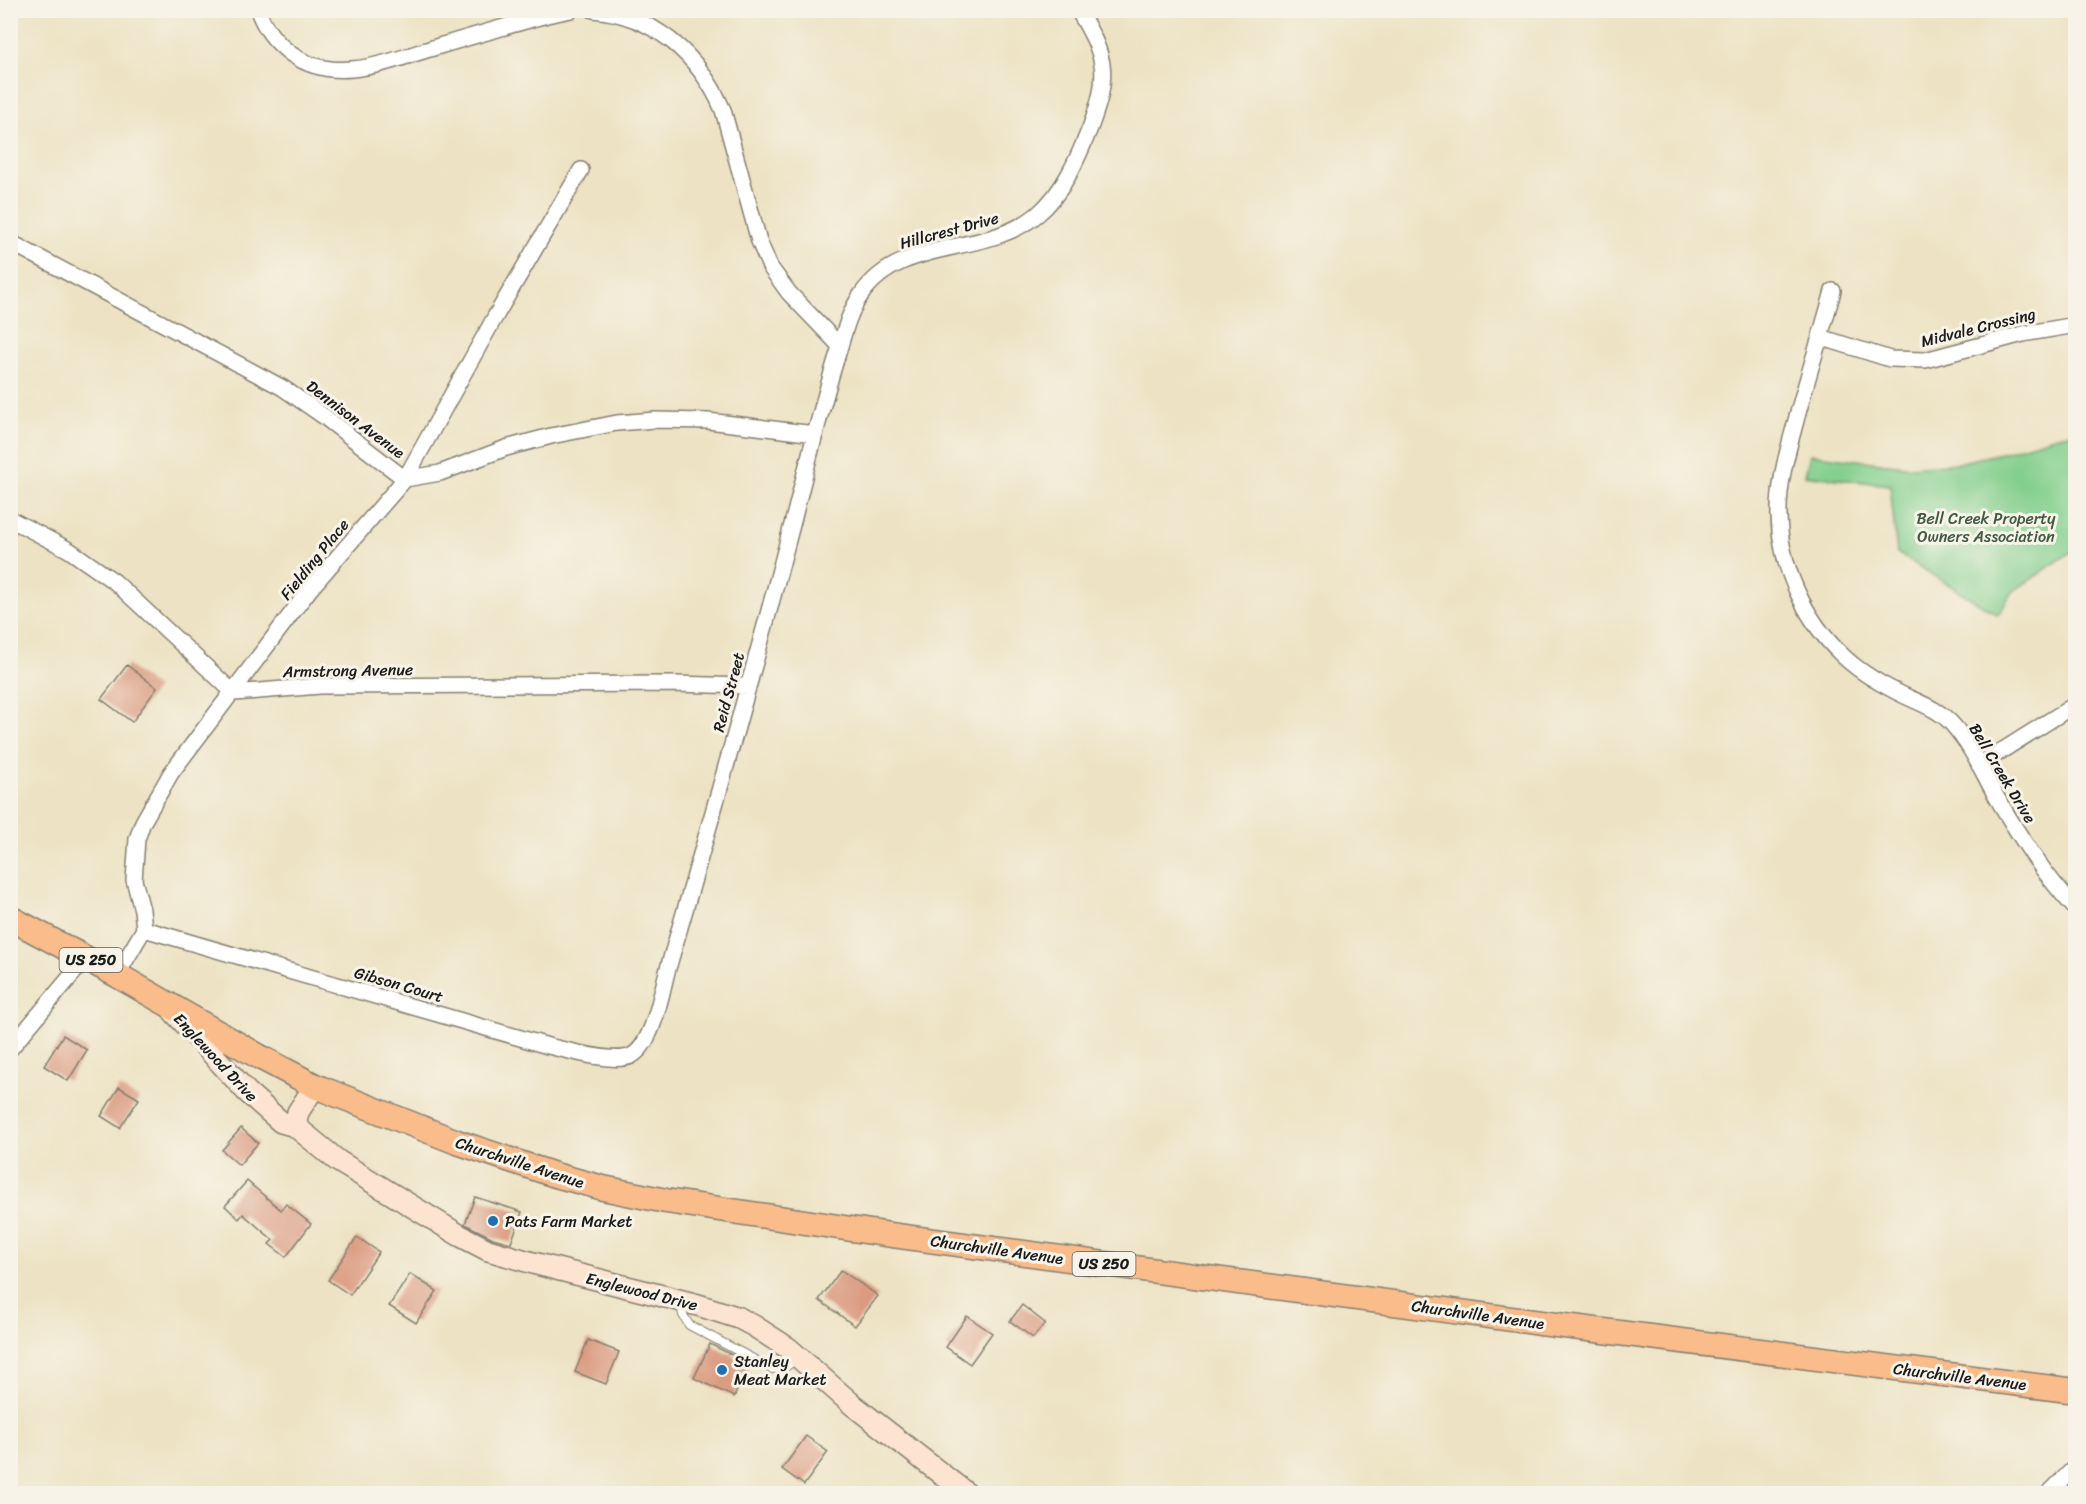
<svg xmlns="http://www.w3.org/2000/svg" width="2086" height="1504" font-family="Sriracha,sans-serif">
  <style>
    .green { fill: #83cf8d; stroke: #507654; stroke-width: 1.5 }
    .building { fill: #db9b81 }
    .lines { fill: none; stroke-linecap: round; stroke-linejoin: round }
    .lane-casing { stroke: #847f70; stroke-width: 10 }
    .street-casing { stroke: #847f70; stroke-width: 18 }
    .secondary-casing { stroke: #847f70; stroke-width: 24 }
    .primary-casing { stroke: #847f70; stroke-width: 27 }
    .lane { stroke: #fff; stroke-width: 8 }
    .street { stroke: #fff; stroke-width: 15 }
    .secondary { stroke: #fde4d1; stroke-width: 21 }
    .primary { stroke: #fabc8b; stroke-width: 24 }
    .poi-dot { fill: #1f6fb2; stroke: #f7f3e8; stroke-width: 2 }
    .labels { text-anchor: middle; stroke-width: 6; stroke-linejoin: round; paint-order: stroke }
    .shield { fill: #f7f3e8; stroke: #5e5c59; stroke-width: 1.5 }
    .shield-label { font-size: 15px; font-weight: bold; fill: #1c1c1c }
    .street-label { font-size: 16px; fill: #1c1c1c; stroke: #f7f3e8 }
    .park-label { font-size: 16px; fill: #405b44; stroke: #f7f3e8 }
    .poi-label { font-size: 16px; fill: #1c1c1c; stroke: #f7f3e8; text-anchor: start }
  </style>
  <rect width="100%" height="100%" fill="#f7f3e8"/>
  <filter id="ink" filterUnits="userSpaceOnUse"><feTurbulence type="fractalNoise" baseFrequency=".0167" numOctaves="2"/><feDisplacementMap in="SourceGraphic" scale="12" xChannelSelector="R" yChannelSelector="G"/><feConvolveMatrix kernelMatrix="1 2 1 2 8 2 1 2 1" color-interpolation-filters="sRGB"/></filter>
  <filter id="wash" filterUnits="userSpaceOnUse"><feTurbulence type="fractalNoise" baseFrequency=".008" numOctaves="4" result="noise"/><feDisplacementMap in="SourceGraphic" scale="24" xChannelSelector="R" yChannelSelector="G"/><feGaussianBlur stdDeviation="1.35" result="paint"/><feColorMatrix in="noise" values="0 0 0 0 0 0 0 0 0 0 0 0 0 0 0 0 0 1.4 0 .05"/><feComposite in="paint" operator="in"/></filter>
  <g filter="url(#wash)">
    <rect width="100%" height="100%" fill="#ede2c3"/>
    <!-- green -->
    <path class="green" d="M2075 433V549L2011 593 1998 615 1897 553 1890 485 1805 475 1810 454 1912 467 1958 463 2001 453 2057 436Z"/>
    <g id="blocks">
      <!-- building -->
      <path class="building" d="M127 665 157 688 132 722 101 699Z
        M63 1035 87 1050 68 1081 44 1066Z
        M119 1087 139 1099 120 1128 101 1116Z
        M241 1128 258 1143 239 1165 222 1150Z
        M247 1181 281 1210 286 1204 311 1224 286 1257 269 1244 273 1240 243 1214 239 1219 225 1206Z
        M475 1197 522 1212 511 1243 493 1238 465 1224Z
        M357 1237 379 1252 350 1295 328 1280Z
        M841 1270 878 1296 855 1326 819 1300Z
        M410 1274 437 1291 416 1323 389 1306Z
        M1022 1305 1045 1323 1033 1338 1010 1321Z
        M967 1316 992 1333 970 1364 946 1347Z
        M588 1340 619 1352 606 1384 575 1372Z
        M710 1344 750 1364 734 1397 694 1378Z
        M806 1436 828 1452 804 1485 782 1469Z"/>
    </g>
  </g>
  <g filter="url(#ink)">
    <use href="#blocks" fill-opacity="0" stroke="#847f70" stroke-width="1.5"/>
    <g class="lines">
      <!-- lane casing -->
      <g class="lane-casing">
        <path id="lane" d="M681 1303 683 1315 689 1325 772 1369 784 1368 797 1358"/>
      </g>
      <!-- street casing -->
      <g class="street-casing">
        <path id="street" d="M258 10C264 28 275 42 291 54 336 86 389 61 436 47 473 36 510 25 547 15L571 10
          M593 10C654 15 699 55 723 110L759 241 770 267 789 293 840 346
          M10 242 283 388 322 415 405 479 440 473 506 448 551 436 617 423 655 420 708 421 815 434
          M1833 291C1822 332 1809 372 1798 413 1789 447 1778 481 1779 516 1780 566 1805 620 1841 654 1857 670 1877 682 1897 692 1916 702 1938 708 1952 724 1971 745 1983 773 1997 798 2020 837 2044 875 2076 909
          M1820 337 1890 359 1925 360 2023 334 2076 325
          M10 519 69 550 115 582 234 693 320 686 672 684 748 686
          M1979 765 2076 704
          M144 929 548 1046C567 1050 614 1064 631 1056 653 1045 661 994 667 972 711 821 754 670 794 517 808 462 821 407 838 353 844 333 849 312 861 295 902 235 986 258 1038 214 1063 193 1078 158 1090 128 1110 75 1107 58 1078 10
          M117 975 144 929 142 910 134 880 137 839 143 822 171 773 310 589 405 479 495 317 581 170
          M10 1049 86 958
          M2048 1494 2076 1466"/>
      </g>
      <!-- secondary casing -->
      <g class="secondary-casing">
        <path id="secondary" d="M173 1011 247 1092 281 1122 295 1126 338 1161 459 1235 488 1250 533 1263 698 1305 739 1318 754 1326 788 1348 853 1405 967 1494
          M295 1126 298 1112 315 1086"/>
      </g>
      <!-- primary casing -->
      <g class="primary-casing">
        <path id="primary" d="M10 918 117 975 258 1056 315 1086 457 1142 555 1175 603 1188 666 1201 891 1235 1541 1323 2076 1391"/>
      </g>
      <!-- lane -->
      <use href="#lane" class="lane"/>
      <!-- street -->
      <use href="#street" class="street"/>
      <!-- secondary -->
      <use href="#secondary" class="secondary"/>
      <!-- primary -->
      <use href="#primary" class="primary"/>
    </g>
  </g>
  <!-- markers -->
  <g class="poi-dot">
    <circle cx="493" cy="1221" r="6"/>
    <circle cx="722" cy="1370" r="6"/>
  </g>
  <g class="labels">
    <!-- shield labels -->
    <g class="shield">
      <rect x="59.5" y="948" width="63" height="24" rx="4.5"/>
      <rect x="1072.5" y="1252" width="63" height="24" rx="4.5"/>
    </g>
    <g class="shield-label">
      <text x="91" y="965">US 250</text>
      <text x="1104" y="1269">US 250</text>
    </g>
    <!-- street labels -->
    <g class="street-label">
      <text transform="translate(949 230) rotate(-15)" y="6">Hillcrest Drive</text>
      <text transform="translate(1978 327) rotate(-14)" y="6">Midvale Crossing</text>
      <text transform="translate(356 419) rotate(37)" y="6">Dennison Avenue</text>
      <text transform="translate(314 559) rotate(-51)" y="6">Fielding Place</text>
      <text transform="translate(348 670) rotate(-1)" y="6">Armstrong Avenue</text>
      <text transform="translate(728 692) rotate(-75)" y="6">Reid Street</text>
      <text transform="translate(2003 773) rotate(59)" y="6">Bell Creek Drive</text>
      <text transform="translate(399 984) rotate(16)" y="6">Gibson Court</text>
      <text transform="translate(216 1057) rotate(47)" y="6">Englewood Drive</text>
      <text transform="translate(520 1162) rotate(18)" y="6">Churchville Avenue</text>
      <text transform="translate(997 1249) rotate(8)" y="6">Churchville Avenue</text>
      <text transform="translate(642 1291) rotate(14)" y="6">Englewood Drive</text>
      <text transform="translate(1478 1314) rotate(8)" y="6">Churchville Avenue</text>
      <text transform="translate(1960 1376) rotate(7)" y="6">Churchville Avenue</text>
    </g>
    <!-- park labels -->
    <g class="park-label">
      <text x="1986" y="524">Bell Creek Property<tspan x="1986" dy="18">Owners Association</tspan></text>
    </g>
    <!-- poi labels -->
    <g class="poi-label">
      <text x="505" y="1227">Pats Farm Market</text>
      <text x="734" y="1367">Stanley<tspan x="734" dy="18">Meat Market</tspan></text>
    </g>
  </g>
  <!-- margin -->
  <rect width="2086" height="1504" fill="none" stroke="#f7f3e8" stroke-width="36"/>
</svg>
